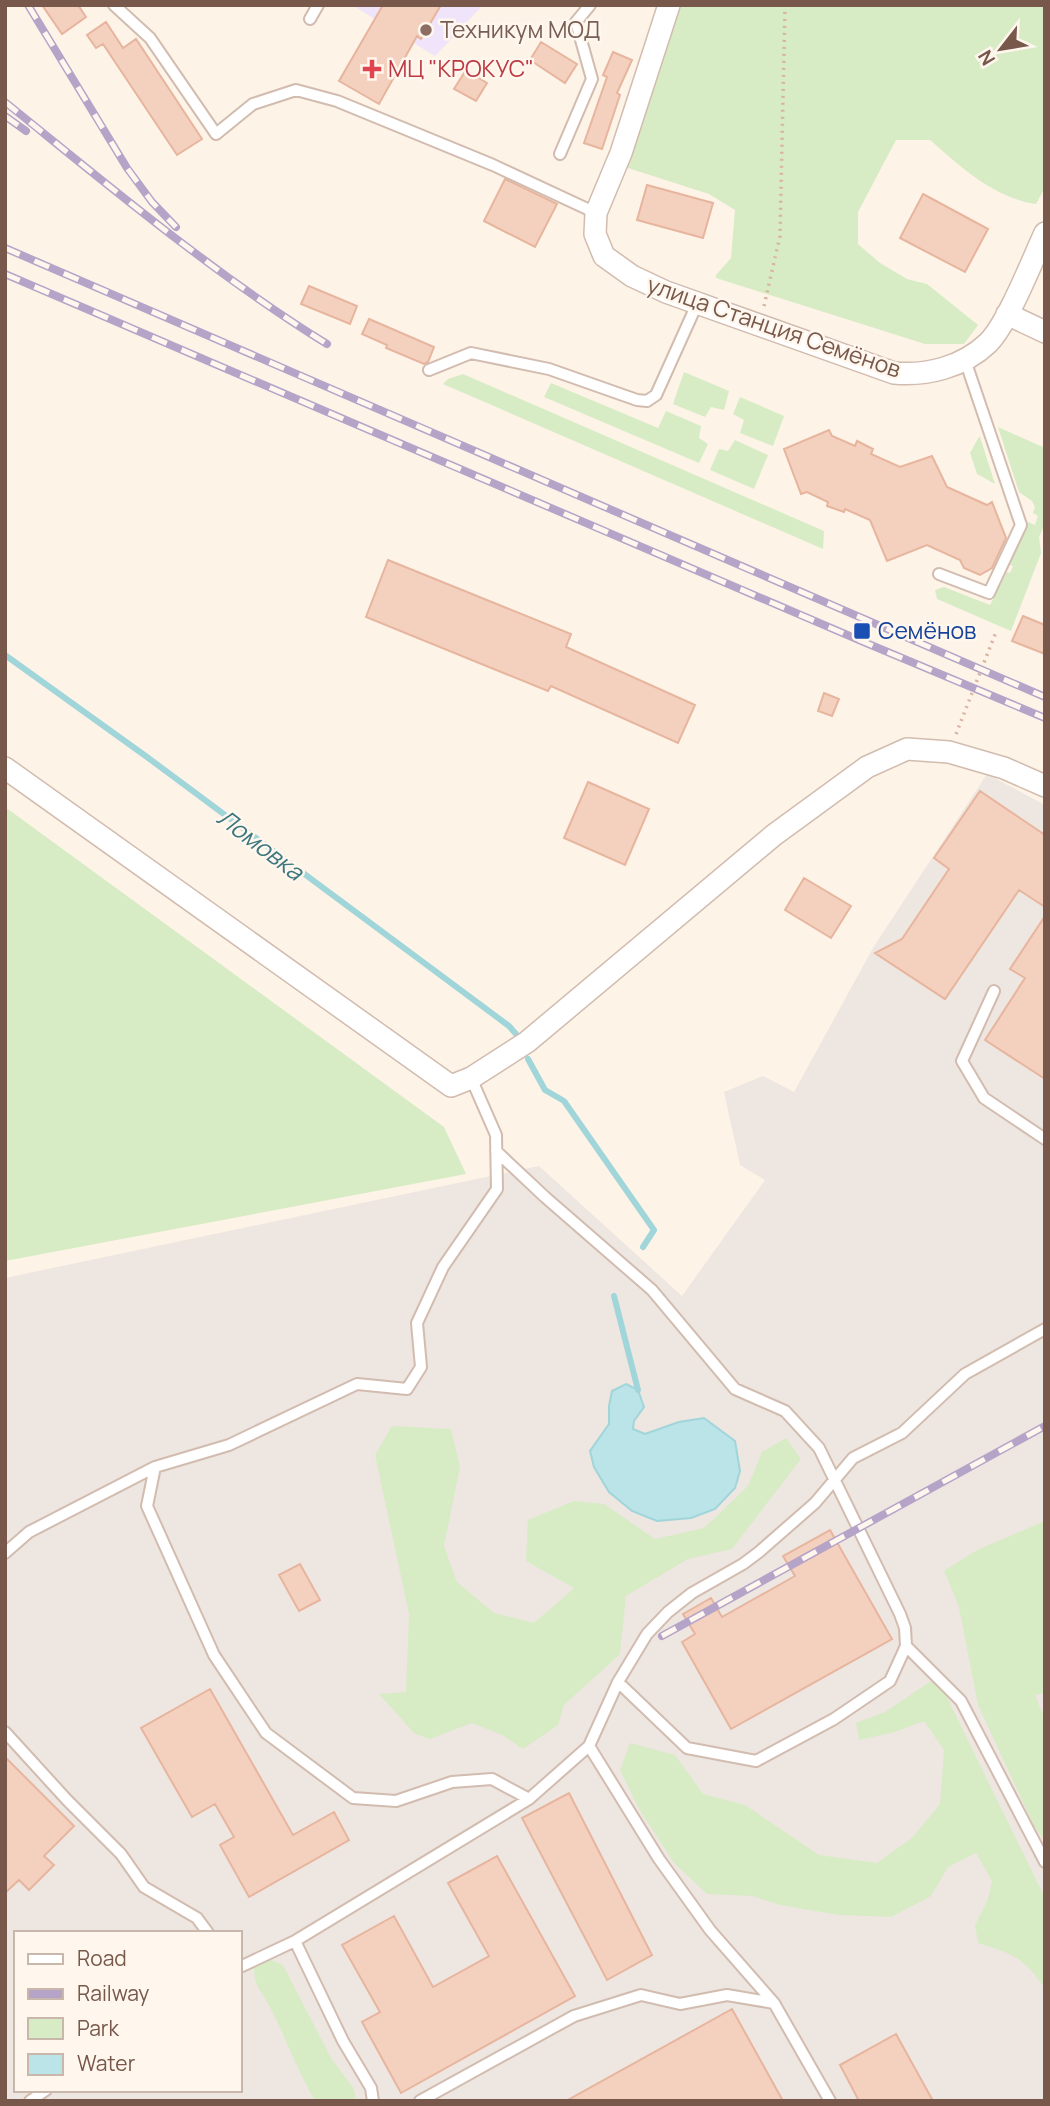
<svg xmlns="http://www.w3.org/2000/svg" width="1050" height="2106" font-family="Manrope,sans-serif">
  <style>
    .industrial { fill: #eee6e1; fill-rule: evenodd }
    .education { fill: #f0e4fa }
    .green { fill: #d7ecc5 }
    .water { fill: #bae4e8; stroke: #a0d5da; stroke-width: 2 }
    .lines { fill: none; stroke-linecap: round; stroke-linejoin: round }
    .stream { stroke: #a0d5da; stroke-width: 6 }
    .building { fill: #f4d0be; stroke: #e7b59e; stroke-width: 2 }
    .lane-casing { stroke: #d2bcaf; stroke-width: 14 }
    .street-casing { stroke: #d2bcaf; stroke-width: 24 }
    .path { stroke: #d9b3a0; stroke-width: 3.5; stroke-dasharray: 2 5; stroke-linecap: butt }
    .lane { stroke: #fff; stroke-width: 10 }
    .street { stroke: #fff; stroke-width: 21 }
    .rail-casing { stroke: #b5a4c8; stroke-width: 8 }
    .rail { stroke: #fff7ee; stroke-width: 5; stroke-dasharray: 16; stroke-linecap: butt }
    .education-dot { fill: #8d6e63; stroke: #fff7ee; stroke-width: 2.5 }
    .health-dot { fill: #e0444e; stroke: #fff7ee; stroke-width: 2.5 }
    .transit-dot { fill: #1a4fb4; stroke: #fff7ee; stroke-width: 2.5 }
    .labels { text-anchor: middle; stroke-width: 5; stroke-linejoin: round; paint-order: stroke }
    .education-label { font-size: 23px; fill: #785e54; stroke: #fff7ee; text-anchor: start }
    .health-label { font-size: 23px; fill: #be3a42; stroke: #fff7ee; text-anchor: start }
    .street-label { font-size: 23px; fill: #78584a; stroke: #fff7ee }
    .transit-label { font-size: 23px; fill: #164399; stroke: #fff7ee; text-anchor: start }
    .water-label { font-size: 24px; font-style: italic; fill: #3c777e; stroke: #fff7ee }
  </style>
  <rect width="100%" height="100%" fill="#fdf3e7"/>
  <!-- industrial -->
  <path class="industrial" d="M987 774 1045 805V2101H5V1278L539 1166 682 1296 765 1180 740 1165 724 1092 763 1076 794 1092 873 948ZM16 1933H240V2090H16Z"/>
  <!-- education -->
  <path class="education" d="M352 5H483L435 56Z"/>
  <!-- green -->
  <path class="green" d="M679 5H1045V187L1036 204C994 198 961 167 930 140H896L858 212V244L880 263 907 279 927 284 978 325 964 344H925L716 278V275L731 258 735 210 709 194 628 168 625 157Z
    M684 372 729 391 724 410 711 407 705 417 673 404Z
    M463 374 824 531 823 549 443 384 448 379Z
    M551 383 658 428 666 411 701 426 699 438 708 444 699 463 544 397Z
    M740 397 784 416 773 446 740 433 744 420 733 414Z
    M998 427 1045 448V523L1039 537 1041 553 1011 631 937 599 935 590 944 587 990 605 1007 572 1010 573 1013 566 1010 565 1028 522 1035 525 1038 516 1033 513 1035 507 1032 501 1019 492Z
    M979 437H980L995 484 977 474 970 453Z
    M735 440 768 455 754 489 710 470 719 449 728 451Z
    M5 807 444 1127 466 1174 5 1261Z
    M392 1426 451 1429 460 1467 444 1546 457 1582 494 1613 534 1623 574 1588 526 1561 528 1520 574 1501 604 1504 655 1539 704 1528 748 1486 762 1452 786 1438 801 1459 732 1549 688 1559 626 1596 620 1654 564 1705 558 1725 523 1749 502 1735 472 1723 430 1739 415 1734 379 1694 406 1692 409 1614 375 1455Z
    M1045 1521V1693L1035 1695 1045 1720V1841L1034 1826 978 1705 959 1607 944 1571 977 1550Z
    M937 1677 1045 1898V1989C1025 1958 1013 1954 978 1943L975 1925 988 1899 992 1881 976 1853 948 1867 931 1896 891 1917 839 1915 780 1905 752 1896 707 1894 674 1863 638 1807 620 1770 630 1743 675 1755 703 1794 745 1805 819 1855 877 1863 912 1838 940 1804 944 1750 924 1721 895 1732 859 1740 856 1723 885 1712Z
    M269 1959 283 1965 331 2058 354 2089 356 2101H315C298 2072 287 2041 272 2011 263 1991 254 1990 254 1966Z"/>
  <!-- water -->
  <path class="water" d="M626 1384 638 1390 644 1407 634 1421 633 1429 645 1434 679 1422 704 1418 735 1441 740 1471 735 1488 715 1509 691 1518 657 1521 632 1511 609 1492 594 1467 590 1451 609 1424V1406L612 1391Z"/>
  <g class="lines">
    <!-- stream -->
    <path class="stream" d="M5 655 147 757 509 1026 516 1034
      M528 1059 545 1090 564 1101 654 1230 643 1247
      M614 1296 638 1390"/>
  </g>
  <!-- building -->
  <path class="building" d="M42 5H78L86 17 62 34Z
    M383 5H441L421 39 417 36 379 104 339 81Z
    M106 22 123 48 136 39 202 139 177 155 103 44 96 48 87 35Z
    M541 42 577 64 565 83 530 60Z
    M613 52 632 60 617 93 620 95 602 149 584 143 607 77 603 75Z
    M466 70 487 83 476 101 454 89Z
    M505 179 557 204 535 247 484 221Z
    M647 185 713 203 703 238 637 220Z
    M923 194 988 229 965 272 900 238Z
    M309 286 357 306 350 324 301 304Z
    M369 319 434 347 428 362 424 364 386 348 387 345 362 334Z
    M829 430 832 436 855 446 857 441 873 449 871 454 900 467 932 456 947 487 987 505 992 502 1006 538 992 568 980 575 964 568 960 560 927 545 887 561 870 520 845 509 844 512 827 506 828 502 807 492 801 494 784 449Z
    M388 560 571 634 566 647 695 705 678 743 551 686 548 691 366 617Z
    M1023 616 1045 625V654L1012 641Z
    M824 693 839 699 832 716 818 711Z
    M588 782 649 809 625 865 564 838Z
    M980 791 1045 835V907L1019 890 945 999 875 953 902 939 949 869 934 858Z
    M804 878 851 906 831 938 785 910Z
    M1045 916V1079L985 1040 1025 978 1010 969Z
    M830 1530 892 1639 731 1729 682 1642 695 1634 683 1614 711 1598 722 1617 795 1576 783 1556Z
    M300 1564 320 1600 299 1611 279 1575Z
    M210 1689 293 1835 334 1812 349 1840 249 1897 220 1845 234 1837 215 1804 192 1817 141 1728Z
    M5 1757 74 1826 44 1856 54 1865 29 1890 19 1880 5 1893Z
    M569 1793 652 1955 607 1980 522 1818Z
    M497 1856 575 1996 401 2093 362 2022 380 2012 342 1945 394 1916 433 1987 489 1956 448 1883Z
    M732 2009 783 2101H566Z
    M896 2034 933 2101H859L840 2065Z"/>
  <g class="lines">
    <!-- lane casing -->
    <g class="lane-casing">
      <path id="lane" d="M114 5 150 38 216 134 253 104 296 90 337 101 493 165 596 213
        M310 19 318 5
        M560 154 592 79 576 22 590 5
        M429 370 471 353 549 369 637 400 647 401 656 395 697 304
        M939 574 989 593 1021 525 965 360
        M994 991 962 1061 984 1098 1045 1139
        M471 1078 496 1135 497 1189 443 1267 417 1323 421 1367 407 1389 357 1384 229 1445 155 1467 147 1506 214 1655 266 1733 353 1798 396 1801 452 1782 492 1779 529 1799
        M496 1151 545 1197 652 1290 735 1389 785 1411 819 1448 900 1614 905 1628 906 1646 961 1701 1045 1862
        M5 1553 29 1532 155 1467
        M618 1682 687 1748 756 1761 834 1719 890 1681 906 1646
        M5 1732 67 1800 121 1854 144 1887 197 1918 208 1933
        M589 1746 659 1859 710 1930 774 2003 830 2101
        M295 1941 343 2041 371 2088 373 2101
        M240 1967 295 1941 529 1799 589 1746 618 1682 647 1634 668 1612 692 1593 743 1564 759 1552 815 1503 853 1458 902 1433 965 1374 1045 1329
        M30 2101 46 2090
        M420 2101 574 2016 641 1995 680 2004 727 1995 774 2003"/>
    </g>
    <!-- street casing -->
    <g class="street-casing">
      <path id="street" d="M669 5 621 153 596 213 595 234 604 256 632 276 666 292 894 373C927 376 963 367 988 343 1008 323 1032 261 1045 233
        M1007 314 1045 332
        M5 768 451 1086 471 1078 527 1042 774 835 867 767 907 749 949 752 1004 768 1045 786"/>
    </g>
    <!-- path -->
    <path class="path" d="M764 306 780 236 785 5
      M956 734 996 632"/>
    <!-- lane -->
    <use href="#lane" class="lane"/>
    <!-- street -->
    <use href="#street" class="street"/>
    <!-- rail casing -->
    <g class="rail-casing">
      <path id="rail" d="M28 5 127 168 152 202 176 227
        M5 102C108 185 215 275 327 344
        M5 116 26 131
        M5 248 1045 697
        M5 274 859 640 1045 718
        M662 1636 1045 1426"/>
    </g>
    <!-- rail -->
    <use href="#rail" class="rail"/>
  </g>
  <!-- markers -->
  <circle class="education-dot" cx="426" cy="30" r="7"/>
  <path class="health-dot" d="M368.5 58.5h7v7h7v7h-7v7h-7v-7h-7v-7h7z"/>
  <rect class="transit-dot" x="853" y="622" width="18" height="18" rx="3.5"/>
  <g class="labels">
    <!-- education labels -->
    <g class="education-label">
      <text x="440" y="38">Техникум МОД</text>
    </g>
    <!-- health labels -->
    <g class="health-label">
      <text x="388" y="77">МЦ "КРОКУС"</text>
    </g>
    <!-- street labels -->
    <g class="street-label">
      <text transform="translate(774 327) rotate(19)" y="8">улица Станция Семёнов</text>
    </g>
    <!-- transit labels -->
    <g class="transit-label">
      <text x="878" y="639">Семёнов</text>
    </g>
    <!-- water labels -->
    <g class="water-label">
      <text transform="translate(260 845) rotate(37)" y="8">Ломовка</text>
    </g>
  </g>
  <!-- border -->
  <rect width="1050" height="2106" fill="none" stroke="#78584a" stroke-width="14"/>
  <!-- legend -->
  <rect x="14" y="1931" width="228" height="161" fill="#fff7ee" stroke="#c9b7ac" stroke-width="2"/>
  <rect x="28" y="1954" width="35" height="10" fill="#ffffff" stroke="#c9b7ac" stroke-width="2"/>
  <text x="77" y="1966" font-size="21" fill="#78584a">Road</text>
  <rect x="28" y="1989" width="35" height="10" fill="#b5a4c8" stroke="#c9b7ac" stroke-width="2"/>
  <text x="77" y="2001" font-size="21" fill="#78584a">Railway</text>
  <rect x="28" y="2018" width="35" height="21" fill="#d7ecc5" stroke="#c9b7ac" stroke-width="2"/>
  <text x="77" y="2036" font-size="21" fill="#78584a">Park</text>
  <rect x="28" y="2054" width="35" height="21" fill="#bae4e8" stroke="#c9b7ac" stroke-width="2"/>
  <text x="77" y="2071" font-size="21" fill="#78584a">Water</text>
  <!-- north arrow -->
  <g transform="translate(1001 49) rotate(239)" stroke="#fff7ee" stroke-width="5" paint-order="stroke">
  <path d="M0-5L12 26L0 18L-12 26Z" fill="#78584a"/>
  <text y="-10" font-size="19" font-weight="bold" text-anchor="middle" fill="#78584a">N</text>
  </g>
</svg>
